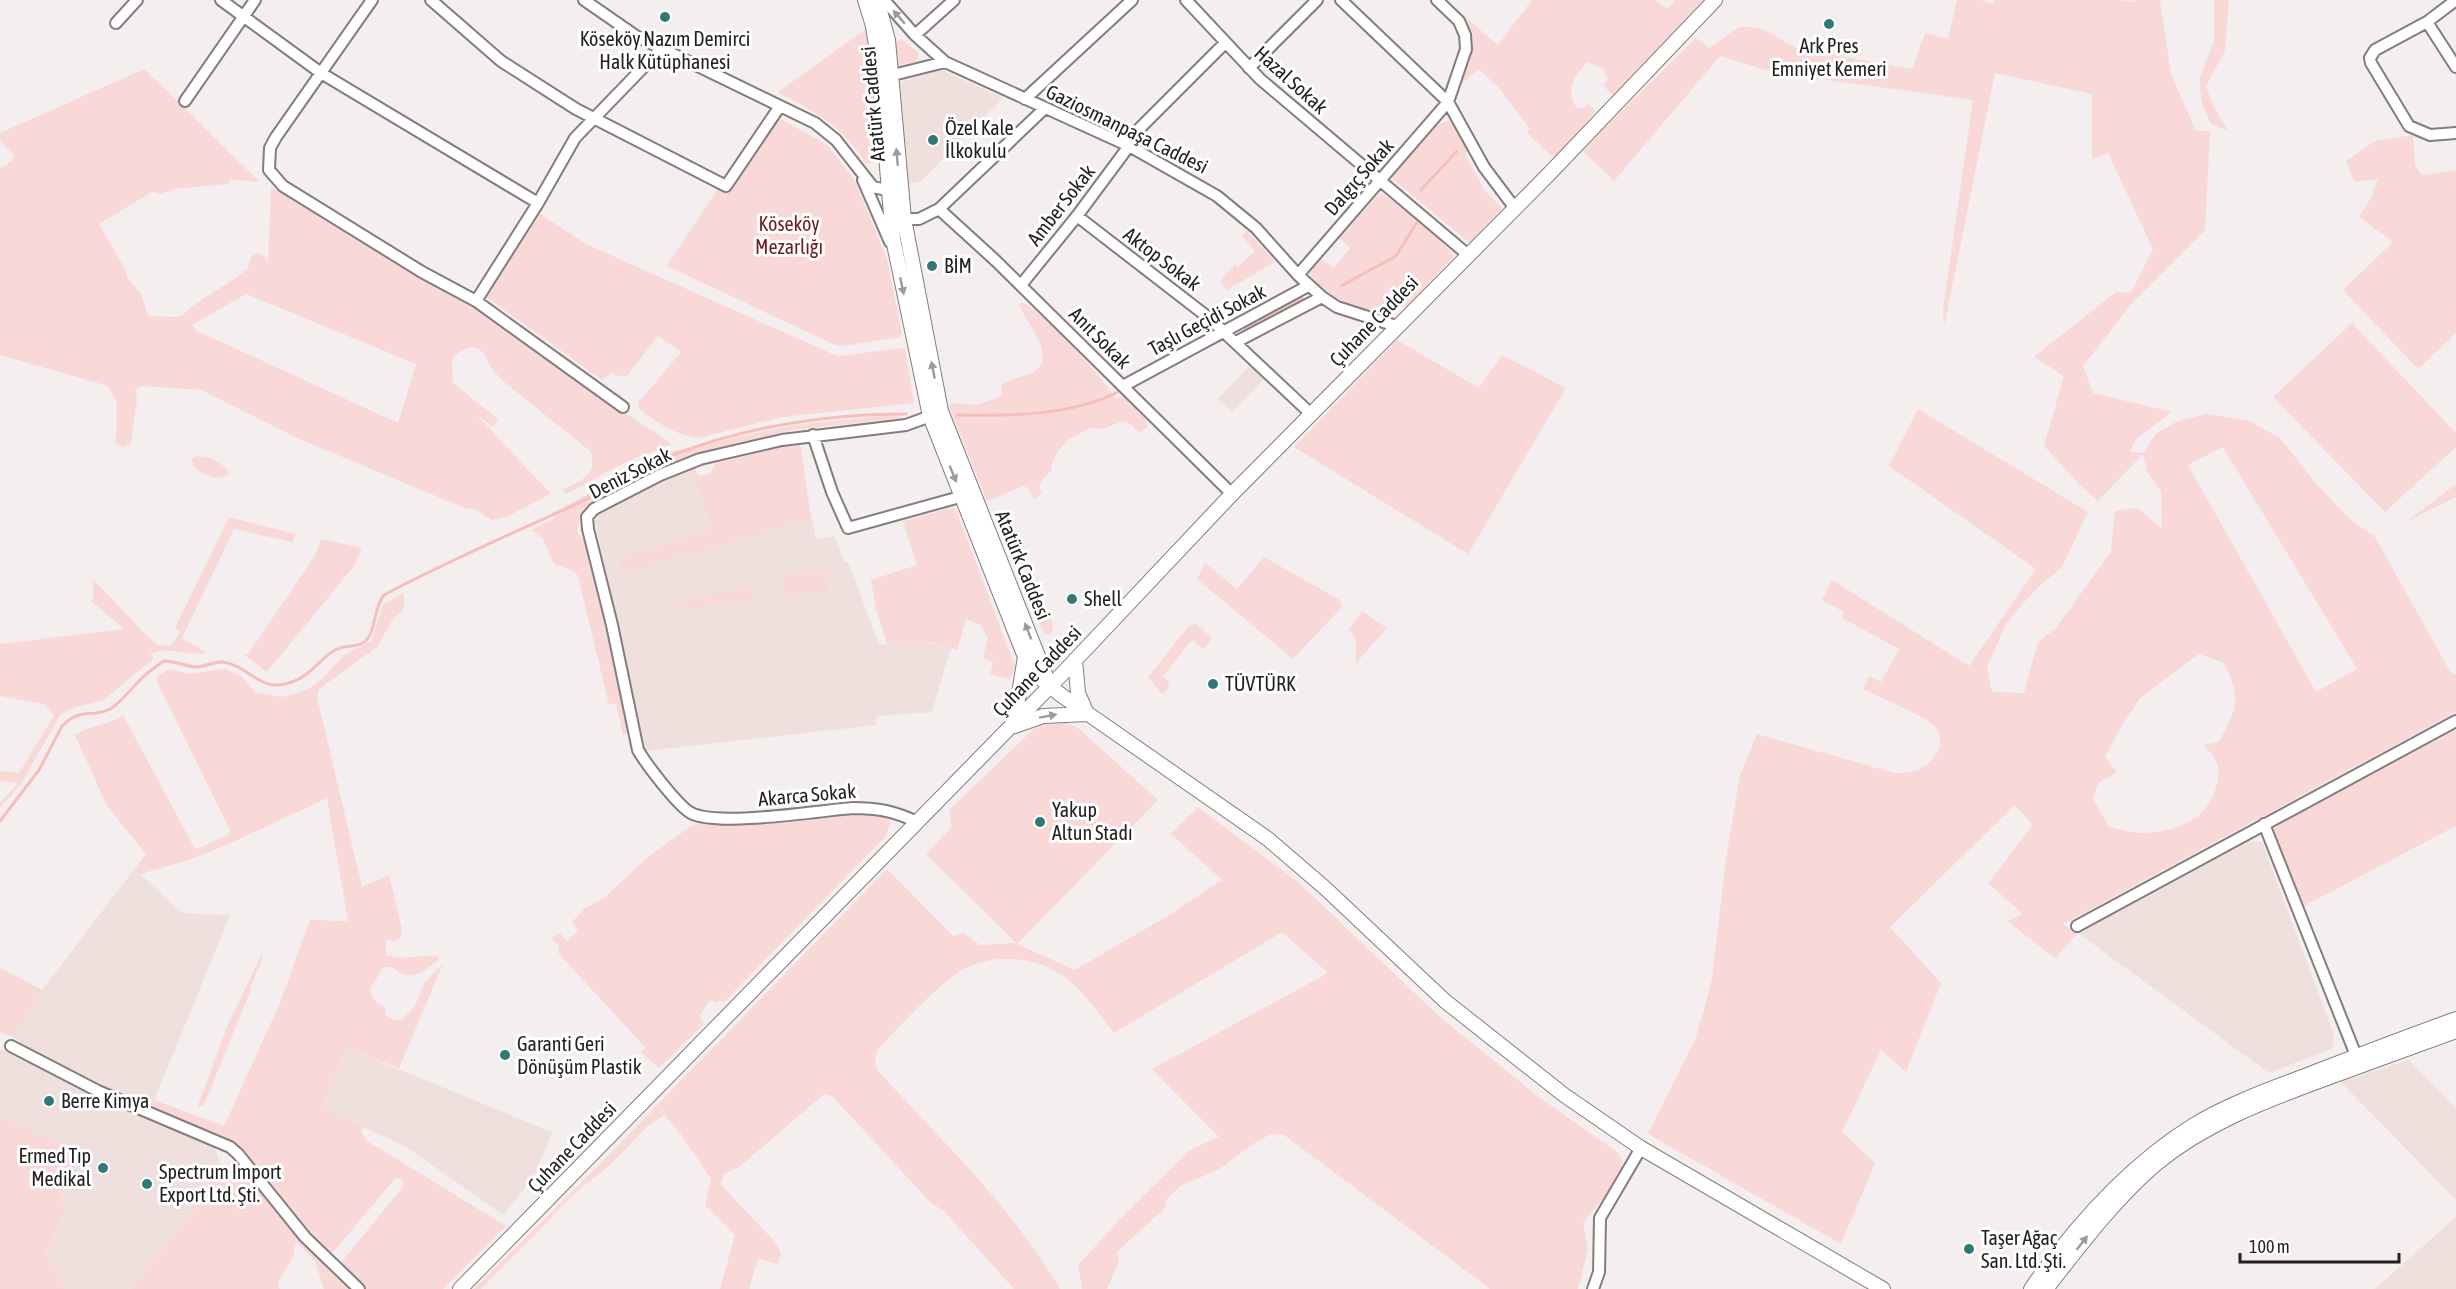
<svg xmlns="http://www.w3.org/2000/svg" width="2456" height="1289" font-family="'Asap Condensed',sans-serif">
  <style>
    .built { fill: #efdfdd }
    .green { fill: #f8d9d7; fill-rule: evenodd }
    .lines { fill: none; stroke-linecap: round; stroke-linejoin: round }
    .stream { stroke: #f7bfbb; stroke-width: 3 }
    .minor-casing { stroke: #837d7c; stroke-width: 14 }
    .major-casing { stroke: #837d7c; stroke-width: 16 }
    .minor { stroke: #fff; stroke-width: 10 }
    .major { stroke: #fff; stroke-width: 14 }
    .oneway { fill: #9c9b9b }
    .poi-dot { fill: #307977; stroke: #fff; stroke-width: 2 }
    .labels { text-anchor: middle; stroke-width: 6; stroke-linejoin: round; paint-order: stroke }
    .poi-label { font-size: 20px; fill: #232020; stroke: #fff; text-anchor: start }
    .street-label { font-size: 20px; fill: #232020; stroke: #fff }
    .park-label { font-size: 20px; fill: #6c1c1f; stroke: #fff }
  </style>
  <rect width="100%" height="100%" fill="#f5eeee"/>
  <!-- built -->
  <path class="built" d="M942 70 1003 98 921 181 909 184 897 83Z
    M1252 363 1266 377 1232 412 1218 399Z
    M683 468H695L712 531 810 511 816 539 834 536 845 563 848 562 879 645 923 641 951 648 932 712 876 716V725L645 751 594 515Z
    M2250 841 2262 842 2334 1035 2333 1048 2269 1073 2078 933Z
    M133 871 140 874 181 912 191 914 230 915 151 1108 37 1053 13 1037 42 990Z
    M346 1048 552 1132 534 1177 503 1215 408 1148 322 1107Z
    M0 1049 108 1102 215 1147 223 1175 131 1289H66L45 1252 66 1210 59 1206 79 1153 0 1115Z
    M2409 1060 2456 1108V1200L2341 1082Z
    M2456 1217V1289H2375Z"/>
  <!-- green -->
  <path class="green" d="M1445 0 1498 45 1532 0H1655L1668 9 1675 0H1705L1613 96 1603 85 1608 79 1603 69 1588 62C1575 73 1565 91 1576 107L1582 109 1589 104 1596 111 1557 157 1552 156 1527 133 1530 129 1499 88 1479 69 1459 86C1477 45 1481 31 1445 0Z
    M1957 0H1980L1993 4 1995 0H2117L2135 2V0H2160L2171 74 2196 131H2210L2205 230 2132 303 2083 366 2093 393 2172 412 2135 440 2130 452 2143 453 2156 434 2176 422 2206 414 2247 420 2280 438 2316 484 2350 519 2375 537 2451 673 2456 675V712L2063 924 2078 933 2055 958 2007 921 2023 914 1988 883 2033 825 2015 805 1890 927 1941 983 1906 1072 1881 1050 1842 1132 1875 1163 1841 1244 1648 1134 1695 1040 1704 1010 1712 978 1726 858 1740 775 1757 734 1894 773C1914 773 1922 772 1935 756 1942 748 1942 734 1935 726 1929 719 1876 695 1863 689L1869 676 1881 682 1899 649 1842 618 1844 612 1822 600 1832 580 1969 666 2036 569 1889 466 1918 409 2088 512 2062 567 2033 592 2007 622 1987 667 1992 692 2024 693 2038 642 2055 629 2111 552 2115 511 2138 508 2162 529 2161 492 2147 472 2143 454 2098 501 2077 482 2044 446 2064 376 2034 357 2116 292 2131 293 2153 249 2108 153 2092 160V94L1995 73 1944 327 1943 310 1973 100 1776 73 1720 56 1614 181 1582 150 1696 38 1709 48 1739 27H1748L1763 29 1796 48 1912 69 1925 33 1948 39ZM2223 447 2357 669 2316 692 2188 465ZM2199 654 2224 663C2242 700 2237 707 2219 742L2204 745C2219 762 2222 768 2215 790 2206 822 2171 833 2141 833 2131 833 2119 829 2109 827L2093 799 2098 783 2117 772 2105 757 2120 729 2140 698Z
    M2214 0H2229L2225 51 2206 86 2213 105 2228 131 2210 123 2201 100 2200 78 2214 41Z
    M866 29 877 161 866 164C846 129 813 110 778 92Z
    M901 39 918 52V59L914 62 897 66 894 44Z
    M144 69C184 106 221 145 260 182L228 179 230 182 227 184 174 189 160 194 152 192 99 224 125 269 127 277 141 294 148 316 173 317 183 315 191 307 237 277 248 268 251 257 257 253 264 255 268 263 271 187 471 306 617 411 627 414 672 444 624 463 566 494 562 490C580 481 599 475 590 451L503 381C500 377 496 374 493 370 490 367 488 362 486 357 476 341 461 347 452 360L453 383 498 419 493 427 475 413 551 494 508 516 492 520 473 508 467 509 297 438 201 390 143 386 135 389 137 399 131 443 123 447 116 444 117 403 108 386 0 355V168L12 161 14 155 0 141V133ZM246 294 416 364 398 423 197 331 192 325Z
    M774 115 827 145 854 179 887 259 902 333 900 337 843 346 835 345 667 266 721 184Z
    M1452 120 1469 152 1465 154 1485 191 1502 208 1470 243 1390 177 1436 125Z
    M2413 135 2415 164 2421 175 2456 170V333L2418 369 2343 290 2393 242 2359 217 2371 198 2378 179 2354 182 2346 161 2375 141Z
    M1380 193C1393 198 1447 244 1454 256L1406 307C1392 305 1378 309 1363 309 1344 309 1319 288 1309 272L1321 259 1334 268 1350 248 1339 238Z
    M539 213 586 244 837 356 905 348 914 403 782 417 698 438C676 435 657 423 639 409L638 403 681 352 658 336 627 376H619L612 373 602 380 486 297Z
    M1247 231 1275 262 1227 290 1220 281 1235 264 1238 267 1255 251 1242 236Z
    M1022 303C1039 306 1106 381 1116 399L1127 394 1144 417 1148 427 1139 433 1132 425 1123 421 1103 429 1090 428 1069 439 1058 451 1052 463 1051 471 1043 479 1039 487 1042 493 1034 499 1028 488 1023 486 987 501 949 407 952 403 976 405 1002 396 1001 386 1004 383C1013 378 1023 377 1032 373 1059 359 1028 325 1021 309L1019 304Z
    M2352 323 2456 433V447L2385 512 2273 397Z
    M1397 340 1479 388 1502 355 1566 388 1468 554 1294 447Z
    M893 415 903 418 792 430 688 458 586 508 580 515 577 532 584 541 602 613 609 628 628 727V732L623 735 616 703 609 705 578 576 574 571 554 564 543 539 531 530 555 518 552 513 594 491 602 483 619 473 665 453 793 425Z
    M797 443 801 447 811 519 624 573 619 562 620 558 712 531 693 470 684 471 594 517V515L683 468H695L698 476 710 474 715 464Z
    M197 456C212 457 219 460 229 472 219 485 203 474 193 466L192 458Z
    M2456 484V497L2406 522Z
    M954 507C976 559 994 613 1015 666L1010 679 990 674 993 662 983 658 988 638 981 625 966 619 957 650 931 642 887 644 876 609 871 580 917 565 903 521Z
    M229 517 295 534 293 542 234 529 182 638 207 653C187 656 165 645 150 654L154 658 104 700 73 708 60 715 21 784 0 808V803L18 783 0 781V771L19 773 54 716 44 704 0 696V644L124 629 90 600H93V579L145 634 158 645 170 646 181 632 175 628Z
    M321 539 362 548 355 565 267 672 243 654H248L316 554Z
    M1264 557 1340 600 1342 607 1293 659 1197 579 1205 563 1237 589Z
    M825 569 830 604H827L825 591 786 596 783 575Z
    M747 584 755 600 673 611 674 607Z
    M403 593 405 603 402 611 393 619 377 647 319 689 317 697 362 887 389 875 402 929 401 937 395 941 386 939V955L401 958 437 955 439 959C423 973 410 983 392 967H384L370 988C371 998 375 1003 385 1007L386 1015 393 1020H401L415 1006 425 982 443 964 399 1068 346 1048 322 1107 363 1127 361 1131 367 1141 506 1226 443 1289H366L339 1265 401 1189 404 1184 402 1180 397 1178 393 1181 334 1251 328 1254 310 1237 230 1141 151 1108 154 1100 224 1126 280 1003 310 920 348 921 327 798 229 844 186 861 140 874 133 871 146 854 107 806 75 735C91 724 109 726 123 715L195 849 199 848 227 835 230 830 157 682V676L170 669 189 674 225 669 241 676 255 692 281 697 296 694 311 687 323 678 344 655 371 641 383 605Z
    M1033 597C1043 602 1054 618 1053 630L1049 635 1045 634 1026 600Z
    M1362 611 1387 628 1356 663V641L1349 629Z
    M1196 624 1212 638 1204 649 1192 640 1163 676 1170 682 1165 693H1161L1148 677 1188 627Z
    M1063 721 1078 728 1158 800 1017 944 1075 970 1171 914 1222 880 1171 834 1198 807 1298 882 1441 1018 1539 1097 1617 1152 1623 1162 1615 1185 1583 1222 1588 1249 1578 1289H1490L1284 1135 1271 1134 1256 1142 1218 1170 1180 1186 1165 1201 1166 1207 1117 1252 1119 1261 1107 1289H1082L1078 1265 1122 1217 1190 1150 1219 1137 1152 1069 1328 973 1282 932 1114 1033C1100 1016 1083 990 1065 977 1034 954 985 952 953 976 926 997 901 1025 877 1050L875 1065 879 1072C942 1141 1013 1208 1060 1289H1014L945 1212 930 1202 832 1096 824 1094 739 1167 724 1174 721 1185 777 1244 781 1254 778 1264 758 1258 749 1289H720L735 1235 705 1205 711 1179 680 1133 664 1115 649 1125 607 1168 578 1190 481 1289H474L599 1165 887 869 953 936 964 933 980 945 1016 943 926 854 952 827 949 810 1038 725 1046 722Z
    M2456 730V826L2304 906 2273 833 2275 824Z
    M858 811 886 818 891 822 885 837 723 1003 720 1000 717 1003 710 1000 699 1016 704 1024 659 1068 641 1052 645 1047 559 954 558 944 551 938 560 933 567 941 578 931 572 922 584 909 605 897 649 856 694 824 718 825Z
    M263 952C263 966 251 978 250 992L206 1100 203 1105 197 1108 228 1024Z
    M0 968 42 990 13 1037 0 1032Z
    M0 1115 79 1153 59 1205 66 1209 45 1252 66 1289H0Z
    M242 1169 294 1231 353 1289H324L315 1261 296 1242 293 1257 280 1279 278 1286 280 1289H131L223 1175Z"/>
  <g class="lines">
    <!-- stream -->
    <path class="stream" d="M1421 190 1457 151
      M1341 286 1396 256 1417 222
      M1245 328 1302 298
      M1181 360 1225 338
      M957 415C1010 416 1070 416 1118 392
      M0 821 39 770 62 726C82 706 90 719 110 709 121 703 129 691 138 682 146 673 155 667 164 661 175 661 185 666 196 667 205 667 214 661 223 662 254 667 260 698 299 679 314 671 321 658 335 650 346 643 360 650 368 638 376 628 373 610 384 595 444 563 506 536 568 508 606 491 640 467 678 453 749 426 830 414 906 414"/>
    <!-- minor casing -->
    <g class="minor-casing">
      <path id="minor" d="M221 0 321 73 538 203
        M372 0 276 137 270 148 269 170 283 186 422 272 476 301 538 203 575 138 661 49
        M431 0 501 61 576 109 726 186 780 106
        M584 0 636 36 815 123 836 140 873 187 882 189 895 188
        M884 0 915 35 945 62 1129 146 1217 196 1256 228 1298 275 1322 297 1337 307 1396 326
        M1186 0 1260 79 1467 254
        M1341 0 1448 102 1484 167 1514 207
        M2456 0 2427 22 2375 50 2370 58 2371 63 2409 126 2430 135 2456 133
        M2427 22 2456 67
        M116 23 137 0
        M915 35 954 0
        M1249 68 1317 0
        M889 76 945 62
        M1025 99 1132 0
        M185 101 255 0
        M1124 144 1225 43
        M863 180 890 242
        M939 209 996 261 1232 494
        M1077 216 1209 318 1311 414
        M899 219H919L939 209 1045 108
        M1298 275 1448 102 1466 49 1465 35 1459 21 1437 0
        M1021 285 1077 216 1129 146
        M476 301 623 407
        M1236 342 1322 297
        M1123 386 1308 286
        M813 435 832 492 848 528 967 495
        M917 822C894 811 878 808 852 808 818 811 717 827 691 813 678 806 646 764 638 750L612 625 588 529 587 517 594 509 660 475 700 459 782 440 906 425 936 414
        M2264 824 2359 1063
        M2077 926 2456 721
        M11 1046 98 1091 230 1147 238 1154 305 1237 359 1289
        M1593 1289 1599 1272 1600 1218 1641 1148"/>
    </g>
    <!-- major casing -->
    <g class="major-casing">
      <path id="major" d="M865 0 873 26 878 59 893 239 930 416 1025 657 1032 671 1061 695 1268 839 1325 888 1445 1001 1564 1095 1641 1148 1883 1289
        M877 0 888 40 904 219 941 411 1049 684
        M1014 723 1025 657
        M1015 726 1043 716 1087 714 1078 693 1075 660
        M460 1289 1063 673 1232 494 1549 174 1715 0
        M2031 1289C2075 1226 2128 1166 2194 1125 2232 1102 2274 1088 2315 1072 2362 1054 2409 1036 2456 1019
        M2046 1289C2081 1244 2114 1200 2157 1163 2205 1124 2262 1102 2319 1081 2365 1064 2410 1048 2456 1031"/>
    </g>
    <!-- minor -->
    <use href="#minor" class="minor"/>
    <!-- major -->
    <use href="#major" class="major"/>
  </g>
  <!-- one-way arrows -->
  <defs><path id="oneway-solid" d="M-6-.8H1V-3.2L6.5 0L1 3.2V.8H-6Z" transform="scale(1.5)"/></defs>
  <g class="oneway">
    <use href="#oneway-solid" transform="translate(899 17) rotate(-131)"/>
    <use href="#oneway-solid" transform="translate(897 157) rotate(-95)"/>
    <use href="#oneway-solid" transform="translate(902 286) rotate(78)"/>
    <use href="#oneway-solid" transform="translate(933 370) rotate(-101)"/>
    <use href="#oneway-solid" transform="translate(953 474) rotate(68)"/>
    <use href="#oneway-solid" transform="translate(1028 631) rotate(-111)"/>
    <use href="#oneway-solid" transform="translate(1048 716) rotate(-10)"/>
    <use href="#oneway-solid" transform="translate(2082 1243) rotate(-52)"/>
  </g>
  <!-- markers -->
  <g class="poi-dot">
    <circle cx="665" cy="17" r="6"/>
    <circle cx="1829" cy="24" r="6"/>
    <circle cx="933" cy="140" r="6"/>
    <circle cx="932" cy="266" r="6"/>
    <circle cx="1072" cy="599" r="6"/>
    <circle cx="1213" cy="684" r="6"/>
    <circle cx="1040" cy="822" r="6"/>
    <circle cx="505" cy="1055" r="6"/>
    <circle cx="49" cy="1101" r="6"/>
    <circle cx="103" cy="1168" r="6"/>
    <circle cx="147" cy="1184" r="6"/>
    <circle cx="1969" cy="1249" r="6"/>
  </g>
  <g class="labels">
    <!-- poi labels -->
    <g class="poi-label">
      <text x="665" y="46" text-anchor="middle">Köseköy Nazım Demirci<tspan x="665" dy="23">Halk Kütüphanesi</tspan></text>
      <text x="1829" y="53" text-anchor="middle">Ark Pres<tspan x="1829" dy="23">Emniyet Kemeri</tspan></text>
      <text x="945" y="135">Özel Kale<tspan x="945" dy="23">İlkokulu</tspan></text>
      <text x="944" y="273">BİM</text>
      <text x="1084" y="606">Shell</text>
      <text x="1225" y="691">TÜVTÜRK</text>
      <text x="1052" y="817">Yakup<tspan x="1052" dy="23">Altun Stadı</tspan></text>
      <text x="517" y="1051">Garanti Geri<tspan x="517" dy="23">Dönüşüm Plastik</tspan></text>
      <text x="61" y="1108">Berre Kimya</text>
      <text x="91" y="1163" text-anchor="end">Ermed Tıp<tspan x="91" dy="23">Medikal</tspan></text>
      <text x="159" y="1179">Spectrum Import<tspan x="159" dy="23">Export Ltd. Şti.</tspan></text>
      <text x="1981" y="1245">Taşer Ağaç<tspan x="1981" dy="23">San. Ltd. Şti.</tspan></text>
    </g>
    <!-- street labels -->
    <g class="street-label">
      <text transform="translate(1291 80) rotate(42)" y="7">Hazal Sokak</text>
      <text transform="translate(873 104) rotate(-95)" y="7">Atatürk Caddesi</text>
      <text transform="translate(1127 129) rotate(26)" y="7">Gaziosmanpaşa Caddesi</text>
      <text transform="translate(1359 177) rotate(-49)" y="7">Dalgıç Sokak</text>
      <text transform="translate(1061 205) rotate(-52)" y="7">Amber Sokak</text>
      <text transform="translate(1162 259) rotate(37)" y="7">Aktop Sokak</text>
      <text transform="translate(1207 320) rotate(-28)" y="7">Taşlı Geçidi Sokak</text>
      <text transform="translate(1374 321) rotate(-46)" y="7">Çuhane Caddesi</text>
      <text transform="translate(1100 338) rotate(45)" y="7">Anıt Sokak</text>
      <text transform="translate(630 473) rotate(-27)" y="7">Deniz Sokak</text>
      <text transform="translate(1023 565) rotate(68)" y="7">Atatürk Caddesi</text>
      <text transform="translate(1037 671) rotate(-46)" y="7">Çuhane Caddesi</text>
      <text transform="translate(807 795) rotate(-5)" y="7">Akarca Sokak</text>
      <text transform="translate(572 1147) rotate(-46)" y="7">Çuhane Caddesi</text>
    </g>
    <!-- park labels -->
    <g class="park-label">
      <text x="789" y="231">Köseköy<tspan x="789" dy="23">Mezarlığı</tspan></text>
    </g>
  </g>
  <!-- scale -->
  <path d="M2240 1253v9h159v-9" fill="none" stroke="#232020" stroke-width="3"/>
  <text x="2249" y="1253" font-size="18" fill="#232020" stroke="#ffffff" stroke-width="4.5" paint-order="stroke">100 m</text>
</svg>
